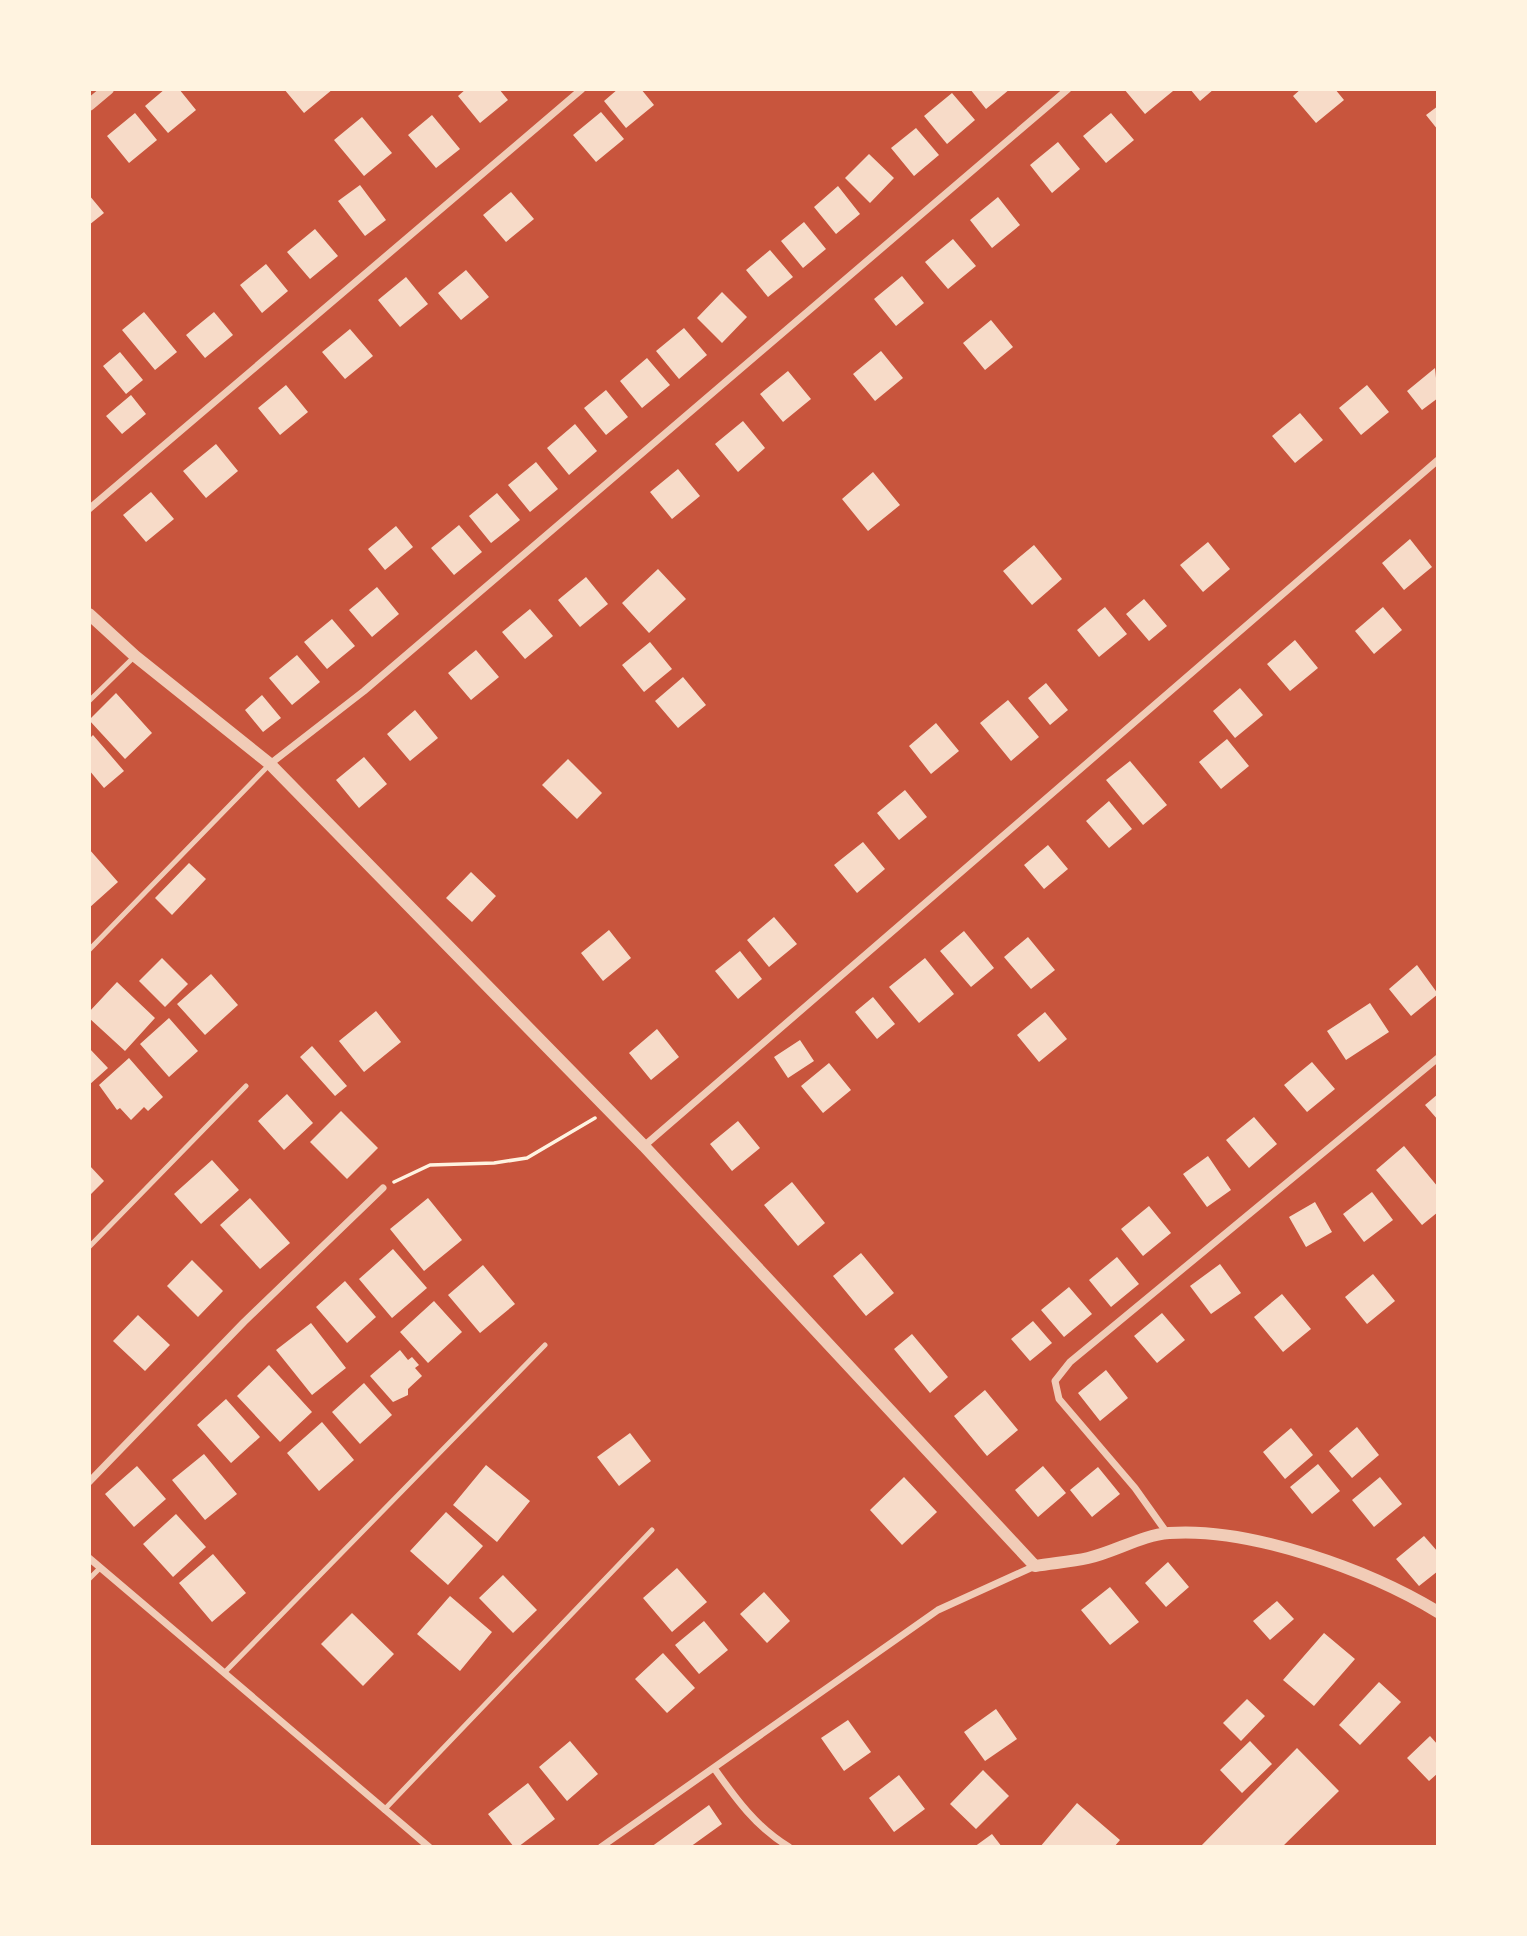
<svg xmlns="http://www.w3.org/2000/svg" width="1527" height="1936" font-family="'Noto Sans',sans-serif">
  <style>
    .building { fill: #f7dbc8 }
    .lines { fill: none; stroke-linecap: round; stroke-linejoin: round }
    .path { stroke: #fff3e0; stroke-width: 3.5 }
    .service { stroke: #f1ccb7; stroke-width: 5 }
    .minor { stroke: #f1ccb7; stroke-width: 7 }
    .tertiary { stroke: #f1ccb7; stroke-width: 12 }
  </style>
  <rect width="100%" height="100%" fill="#c8553d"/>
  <!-- building -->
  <path class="building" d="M165 89H179L196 110 168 133 145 106Z
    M284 89H333L304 113Z
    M466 89H499L508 100 480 123 458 96Z
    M618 89H641L654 105 626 128 604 101Z
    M970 89H1010L986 109Z
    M1124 89H1171L1173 91 1145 114Z
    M1190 89H1214L1200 101Z
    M1301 89H1335L1344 100 1316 123 1293 96Z
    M952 93 975 120 947 144 924 116Z
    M1438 106V130L1426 115Z
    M601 112 624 139 596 162 573 135Z
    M135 113 157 140 129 163 107 136Z
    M1111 113 1134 140 1106 163 1083 136Z
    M432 115 460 149 436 168 408 135Z
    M362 117 392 153 364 176 334 140Z
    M916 128 939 155 914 176 891 148Z
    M1058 142 1080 169 1052 193 1030 165Z
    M869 154 894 178 870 203 845 178Z
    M360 185 386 220 365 236 338 201Z
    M838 186 860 214 836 234 814 207Z
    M511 192 534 219 506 242 483 215Z
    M89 195 104 213 89 225Z
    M998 197 1020 225 992 248 970 220Z
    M804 222 826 249 803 268 781 241Z
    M315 229 338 256 310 279 287 252Z
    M953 239 976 266 948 289 925 262Z
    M770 250 793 277 768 297 746 270Z
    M266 264 288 291 262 313 240 285Z
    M466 270 489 297 461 320 438 293Z
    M902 276 924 303 896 326 874 299Z
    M406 277 428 304 400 327 378 300Z
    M722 292 747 317 722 343 697 318Z
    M144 312 177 352 155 370 122 330Z
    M214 312 233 335 205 358 186 335Z
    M991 320 1013 347 985 370 963 343Z
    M684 328 707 355 679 379 656 351Z
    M350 329 373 356 345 379 322 352Z
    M881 351 903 378 875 401 853 374Z
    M120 352 143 380 126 394 103 366Z
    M647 358 670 385 642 408 620 381Z
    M1435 368 1438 398 1422 410 1407 391Z
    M788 371 811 399 783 422 760 394Z
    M286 385 308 412 280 435 258 408Z
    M1367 385 1389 412 1361 435 1339 408Z
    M606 390 628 417 606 435 584 408Z
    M131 395 146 414 122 434 106 416Z
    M1300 413 1323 440 1295 463 1272 436Z
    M743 421 765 448 738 472 715 444Z
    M575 424 597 451 569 475 547 448Z
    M216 444 238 471 206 498 183 471Z
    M536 462 558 489 530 512 508 485Z
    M678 469 700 496 672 519 650 492Z
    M873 472 900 505 868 531 842 499Z
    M151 492 174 519 146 542 123 515Z
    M497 493 520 520 491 543 469 516Z
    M459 525 482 552 454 575 431 548Z
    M396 526 413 547 385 570 368 549Z
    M1410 539 1432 567 1404 590 1382 563Z
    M1208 542 1230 569 1203 592 1180 565Z
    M1034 545 1062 579 1032 605 1003 571Z
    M658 569 686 599 649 633 622 603Z
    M586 577 608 604 580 627 558 600Z
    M377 587 399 614 372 637 349 610Z
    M1144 599 1167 626 1149 641 1126 614Z
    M1105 607 1127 634 1099 657 1077 630Z
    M1383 607 1402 630 1374 654 1355 631Z
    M530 609 553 636 525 659 502 632Z
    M332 619 355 646 327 669 304 642Z
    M1295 640 1318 668 1290 691 1267 664Z
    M650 642 672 669 644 692 622 665Z
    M476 650 499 677 471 700 448 673Z
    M297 655 320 682 292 705 269 678Z
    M683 677 706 705 678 728 655 701Z
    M1046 683 1068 710 1050 725 1028 698Z
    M1240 688 1263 715 1235 738 1213 711Z
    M116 693 152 733 125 759 89 720Z
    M262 695 281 718 263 732 245 710Z
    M1008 700 1039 737 1011 761 980 723Z
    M415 710 438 738 410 761 387 734Z
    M936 723 959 751 931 774 909 746Z
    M93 735 124 771 104 788 89 770V739Z
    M1227 739 1249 766 1221 789 1199 762Z
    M364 757 387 784 359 808 336 780Z
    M568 759 602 793 577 819 542 785Z
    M1130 761 1167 805 1143 825 1106 780Z
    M905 790 927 817 899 840 877 813Z
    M1109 801 1132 829 1109 848 1086 821Z
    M863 842 885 869 857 893 834 865Z
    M1048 845 1068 869 1044 889 1024 865Z
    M89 849 118 882 89 908Z
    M189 863 206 879 172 915 155 898Z
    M471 872 496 896 472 922 446 898Z
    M774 917 797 944 769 967 747 940Z
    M609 930 631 958 603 981 581 953Z
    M964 931 994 968 971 987 940 951Z
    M1028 937 1055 970 1031 989 1004 957Z
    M740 951 762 979 738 999 715 971Z
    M162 958 188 984 165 1007 139 981Z
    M925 958 954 994 919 1023 889 987Z
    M1417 965 1438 994 1411 1016 1389 989Z
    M211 974 238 1005 205 1035 177 1004Z
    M117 982 155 1018 125 1051 89 1018V1012Z
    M873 997 895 1024 877 1039 855 1012Z
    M1370 1003 1389 1032 1346 1060 1327 1031Z
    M376 1011 401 1042 364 1072 339 1041Z
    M1045 1012 1067 1039 1039 1062 1017 1035Z
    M169 1018 198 1051 169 1077 140 1044Z
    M657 1029 679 1057 651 1080 629 1053Z
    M800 1040 814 1061 788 1078 774 1057Z
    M312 1046 347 1086 335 1096 300 1057Z
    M89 1048 108 1068 89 1085Z
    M129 1058 163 1097 148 1111 144 1107 131 1120 120 1108 117 1110 99 1085Z
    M1312 1062 1335 1089 1307 1112 1284 1085Z
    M829 1063 851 1090 823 1113 801 1086Z
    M287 1094 313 1123 284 1150 258 1121Z
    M1438 1094V1120L1425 1105Z
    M341 1111 378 1148 347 1179 310 1142Z
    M1254 1117 1277 1144 1249 1168 1226 1140Z
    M738 1121 760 1148 732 1171 710 1144Z
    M1404 1146 1438 1187V1212L1422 1225 1376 1170Z
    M1208 1156 1231 1190 1207 1207 1183 1174Z
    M212 1160 239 1190 201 1224 174 1194Z
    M89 1165 104 1181 89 1196Z
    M792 1182 825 1223 798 1246 764 1205Z
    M1372 1192 1393 1220 1364 1242 1343 1214Z
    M250 1198 290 1243 260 1269 220 1225Z
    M428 1198 462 1240 424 1271 390 1229Z
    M1315 1202 1332 1232 1306 1247 1289 1217Z
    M1149 1206 1171 1233 1143 1256 1121 1229Z
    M393 1249 427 1288 392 1318 359 1279Z
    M861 1253 894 1293 866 1316 833 1276Z
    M1117 1257 1139 1284 1111 1307 1089 1280Z
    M192 1260 223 1291 198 1317 167 1286Z
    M1220 1264 1241 1293 1211 1314 1190 1286Z
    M483 1265 515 1304 480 1333 448 1295Z
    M1373 1274 1395 1301 1367 1324 1345 1297Z
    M345 1281 376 1317 347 1343 316 1307Z
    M1069 1287 1092 1314 1064 1337 1041 1310Z
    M1282 1294 1311 1329 1283 1352 1254 1317Z
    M434 1301 462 1332 428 1363 400 1332Z
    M1162 1313 1185 1340 1157 1363 1134 1336Z
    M138 1315 170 1345 145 1371 113 1341Z
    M1033 1321 1052 1343 1030 1361 1011 1339Z
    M311 1323 346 1368 312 1395 276 1350Z
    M912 1334 948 1377 930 1393 894 1349Z
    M400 1350 408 1360 412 1357 419 1365 415 1368 422 1376 408 1389V1395L393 1402 370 1376Z
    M269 1365 312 1412 280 1442 237 1396Z
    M1106 1370 1128 1398 1100 1421 1078 1393Z
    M364 1383 392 1415 360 1444 332 1412Z
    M985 1390 1018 1430 987 1456 954 1416Z
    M226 1399 260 1437 231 1463 197 1425Z
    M322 1422 354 1460 319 1491 287 1453Z
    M1357 1427 1379 1455 1352 1478 1329 1451Z
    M1291 1428 1313 1455 1285 1479 1263 1452Z
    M630 1433 651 1461 619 1486 597 1457Z
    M204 1454 237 1494 205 1520 172 1480Z
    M1318 1464 1340 1491 1312 1514 1290 1487Z
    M486 1465 530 1501 497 1542 453 1505Z
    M137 1466 166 1499 134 1527 105 1494Z
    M1043 1466 1066 1493 1038 1517 1015 1490Z
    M1098 1467 1120 1494 1092 1517 1070 1490Z
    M904 1477 937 1512 902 1545 870 1510Z
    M1380 1477 1402 1504 1374 1527 1352 1500Z
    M446 1512 483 1546 448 1585 410 1551Z
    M176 1514 206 1547 173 1577 143 1544Z
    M1424 1536 1438 1552V1571L1419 1586 1396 1559Z
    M213 1554 246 1593 212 1622 179 1583Z
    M1168 1562 1189 1587 1166 1607 1145 1583Z
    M677 1568 707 1602 672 1632 643 1598Z
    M503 1575 537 1610 513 1633 479 1598Z
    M1110 1587 1139 1622 1110 1645 1081 1610Z
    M764 1592 790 1621 767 1643 740 1614Z
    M450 1596 492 1632 460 1671 417 1634Z
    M1277 1601 1294 1619 1270 1640 1253 1621Z
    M352 1613 394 1654 363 1686 321 1644Z
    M704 1621 728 1650 699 1674 675 1645Z
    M1324 1633 1355 1659 1314 1706 1283 1680Z
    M663 1653 695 1688 667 1713 635 1679Z
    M1379 1682 1401 1702 1360 1745 1339 1725Z
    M1247 1699 1265 1716 1241 1741 1223 1723Z
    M996 1709 1017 1739 985 1761 964 1732Z
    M848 1720 871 1752 844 1771 821 1738Z
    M1430 1736 1438 1745V1773L1429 1781 1407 1758Z
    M570 1741 598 1774 567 1801 539 1767Z
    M1250 1741 1272 1764 1242 1793 1220 1770Z
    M1297 1748 1339 1791 1282 1847H1200Z
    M983 1770 1009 1796 976 1829 950 1804Z
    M899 1775 925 1809 894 1832 869 1798Z
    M528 1783 555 1819 518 1847H514L488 1814Z
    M1077 1803 1120 1840 1114 1847H1040Z
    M709 1805 722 1824 690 1847H651Z
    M992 1834 1002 1847H974Z"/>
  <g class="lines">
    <!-- path -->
    <path class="path" d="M394 1182 430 1165 494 1163 527 1158 595 1118"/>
    <!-- service -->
    <path class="service" d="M89 701 135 656
      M89 950 270 764
      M89 1247 246 1086
      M89 1579 100 1568
      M224 1673 545 1345
      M384 1810 652 1530"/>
    <!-- minor -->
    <path class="minor" d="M89 509 582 89
      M270 764 364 691 1068 89
      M644 1146 1438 460
      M89 1482 244 1322 383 1188
      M1167 1533 1135 1488 1059 1399 1055 1381 1070 1362 1438 1058
      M89 1558 429 1847
      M714 1768C736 1799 756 1827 789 1847
      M601 1847 938 1610 1035 1566"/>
    <!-- tertiary -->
    <path class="tertiary" d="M89 105 108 89
      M89 614 135 656 270 764 644 1146 1035 1566C1052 1563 1070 1562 1088 1558 1115 1552 1142 1535 1169 1533 1250 1527 1369 1570 1438 1612"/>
  </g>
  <!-- border -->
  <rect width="1527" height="1936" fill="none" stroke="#fff3e0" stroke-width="182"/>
</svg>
